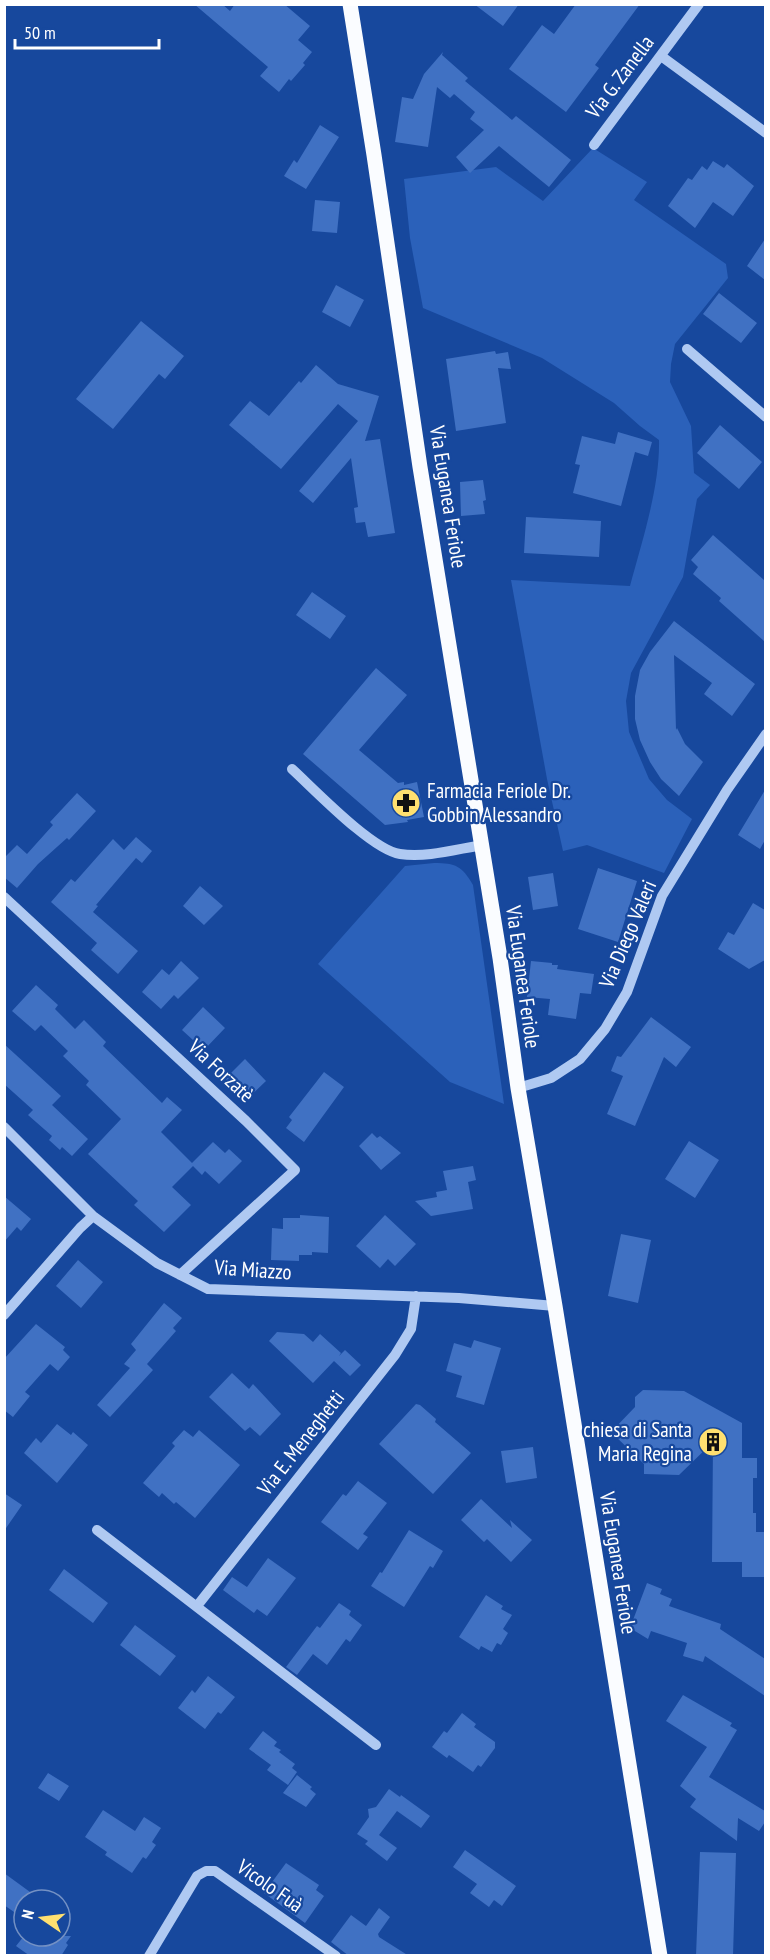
<svg xmlns="http://www.w3.org/2000/svg" width="770" height="1960" font-family="'PT Sans Narrow',sans-serif">
  <style>
    .green { fill: #2b61ba }
    .building { fill: #4071c3 }
    .lines { fill: none; stroke-linecap: round; stroke-linejoin: round }
    .minor { stroke: #afc9f2; stroke-width: 10 }
    .major { stroke: #fafcff; stroke-width: 15 }
    .labels { text-anchor: middle; stroke-width: 4.5; stroke-linejoin: round; paint-order: stroke }
    .street-label { font-size: 21px; fill: #fff; stroke: #17489d }
    .poi-label { font-size: 21px; fill: #fff; stroke: #17489d; text-anchor: start }
  </style>
  <rect width="100%" height="100%" fill="#17489d"/>
  <!-- green -->
  <path class="green" d="M593 148 647 182 634 200 726 264 728 278 675 344 671 364 670 382 691 426 694 473 710 485 697 499 683 577 631 673 626 701 629 732 649 779 667 800 692 819 664 873 587 845 563 851 547 779 511 580 630 586C642 541 660 487 659 440L640 426 614 403 542 358 423 308 410 238 404 179 496 167 543 201Z
    M434 863C456 863 462 866 473 885L504 1104 450 1082 318 964 405 866Z"/>
  <!-- building -->
  <path class="building" d="M194 4H222L230 11 235 4H284L310 26 298 40 312 52 303 63 305 65 291 81 289 79 279 92 260 76 268 67Z
    M474 4H519L503 26Z
    M576 4H640L595 65 599 68 566 112 509 69 542 25 554 34Z
    M443 52 442 55 468 78 465 81 512 120 516 116 571 160 549 187 499 146 470 173 456 157 484 130 470 119 475 112 454 94 450 98 437 87 428 147 395 142 402 97 413 99 424 74Z
    M320 125 339 137 306 189 284 176 294 160 297 163Z
    M713 161 724 168 727 164 754 186 733 216 713 202 695 228 668 206 688 178 692 180 702 166 707 170Z
    M315 200 340 202 337 233 312 231Z
    M765 239V280L747 266Z
    M336 285 364 300 350 327 322 312Z
    M719 293 757 323 741 343 703 314Z
    M141 321 184 356 165 379 159 374 113 429 76 399Z
    M495 351 496 354 508 352 511 369 498 368 506 423 456 431 446 359Z
    M316 365 338 384 379 396 365 441 380 439 395 533 368 537 365 522 356 523 354 508 358 507 351 458 313 503 299 491 358 421 338 404 281 469 229 425 250 401 269 416 299 381 301 383Z
    M720 425 762 462 739 489 697 453Z
    M618 432 652 442 648 456 635 452 621 506 573 493 580 465 575 464 582 436 615 444Z
    M483 480 486 500 483 501 485 514 461 516 460 482Z
    M526 517 601 521 599 557 524 553Z
    M713 535 765 581V642L719 601 721 598 693 574 698 567 691 560Z
    M312 592 346 616 330 639 296 615Z
    M674 621 755 684 732 716 704 694 712 683 674 655 676 730 677 728 685 744 703 762 679 796 661 779 650 762 640 740 635 719V696L640 670 650 652Z
    M376 668 407 695 359 750 398 783 404 782V785L417 782 424 817 407 820 408 822 385 825 303 754Z
    M765 790V840L760 849 738 835Z
    M77 793 96 811 69 840 67 838 38 864 17 888 4 877V858L17 845 27 854 53 825 50 822Z
    M136 837 152 851 142 863 136 858 96 905 98 906 93 912 138 951 118 974 91 950 97 943 51 902 71 879 75 882 113 839 124 850Z
    M598 868 637 881 618 942 578 929Z
    M553 873 558 906 533 910 528 877Z
    M200 886 223 906 204 925 183 906Z
    M753 903 765 910V960L749 969 718 949 728 932 734 935Z
    M181 961 199 978 178 999 174 995 161 1009 142 992 162 969 169 975Z
    M531 961 552 963V965H558L557 969 594 974 591 994 580 993 576 1019 548 1015 550 999 527 997Z
    M36 985 58 1005 55 1009 75 1029 84 1020 106 1042 103 1046 162 1103 167 1097 182 1110 161 1132 192 1163 213 1142 225 1153 229 1149 242 1161 219 1184 205 1171 202 1175 193 1166 172 1187 191 1205 164 1232 134 1205 138 1201 88 1154 121 1119 86 1085 89 1081 63 1056 68 1051 41 1025 35 1031 12 1011Z
    M203 1007 225 1028 204 1050 182 1030Z
    M651 1017 691 1047 676 1067 664 1057 635 1126 607 1114 623 1076 611 1071 617 1056 621 1057Z
    M4 1044 61 1096 52 1105 88 1139 72 1156 62 1147 60 1150 49 1140 52 1136 28 1115 33 1110 4 1084Z
    M245 1059 266 1081 246 1100 225 1079Z
    M324 1072 344 1087 304 1142 286 1128 292 1120 289 1117Z
    M372 1133 377 1138 380 1136 401 1153 381 1170 359 1146Z
    M689 1141 719 1160 695 1198 665 1179Z
    M473 1166 476 1180 468 1182 473 1209 431 1216 415 1201 437 1197 436 1192 447 1190 443 1171Z
    M4 1196 31 1219 21 1231 17 1227 4 1242Z
    M300 1215 329 1217 328 1253 312 1252V1255H299V1261L271 1260 272 1228 283 1229V1218H300Z
    M385 1215 416 1244 395 1266 388 1259 380 1268 356 1246Z
    M621 1234 651 1240 638 1303 608 1296Z
    M78 1260 103 1282 81 1308 56 1286Z
    M164 1303 182 1318 173 1328 176 1331 147 1364 153 1370 110 1417 97 1405 130 1368 124 1364 136 1350 131 1344Z
    M36 1324 65 1347 63 1350 70 1357 58 1371 50 1364 25 1392 30 1396 13 1417 4 1410V1359Z
    M277 1332 304 1334 313 1342 320 1334 341 1353 339 1356 345 1350 361 1365 350 1376 334 1361 313 1383 269 1341Z
    M474 1340 501 1348 484 1405 456 1397 462 1376 446 1371 454 1343 471 1348Z
    M232 1373 249 1389 253 1384 281 1414 260 1436 250 1427 245 1431 209 1397Z
    M643 1390 684 1391 742 1423V1458H757V1478H753V1513H756V1532H765V1577H742V1562H712L713 1442 679 1475 644 1474V1464L611 1432 635 1407V1397Z
    M416 1404 420 1405 436 1419 435 1422 471 1453 433 1494 379 1444Z
    M57 1424 71 1435 73 1432 88 1445 57 1483 24 1453 36 1438 41 1443Z
    M184 1430 193 1437 199 1430 240 1465 195 1518 176 1502 174 1504 162 1493 159 1497 143 1483 175 1446 172 1443Z
    M533 1447 537 1478 506 1483 501 1451Z
    M358 1481 387 1503 363 1534 368 1537 358 1550 321 1522 343 1494 346 1496Z
    M4 1493 22 1505 4 1531Z
    M481 1499 512 1528 510 1520 532 1540 511 1562 487 1539 484 1542 461 1520Z
    M409 1530 443 1551 433 1568 430 1566 404 1607 371 1586 380 1572 382 1573Z
    M268 1558 296 1578 267 1616 257 1609 254 1613 223 1590 232 1577 247 1587Z
    M64 1569 108 1603 93 1623 49 1590Z
    M647 1583 662 1589 660 1594 672 1599 669 1606 721 1624 720 1629 765 1659V1696L705 1656 703 1662 683 1656 687 1643 651 1631 648 1639 630 1628Z
    M486 1595 503 1606 501 1609 512 1615 503 1629 508 1633 501 1645 497 1643 492 1652 481 1646 479 1650 459 1637Z
    M339 1603 351 1611 349 1615 362 1625 350 1642 346 1639 327 1665 313 1654 297 1675 286 1667 317 1626 320 1628Z
    M135 1625 176 1656 160 1676 120 1645Z
    M208 1676 235 1697 221 1714 218 1712 205 1729 178 1708 192 1690 195 1693Z
    M683 1695 732 1723 730 1726 737 1730 709 1777 765 1811V1822L759 1831 738 1818 737 1841 690 1807 696 1799 680 1786 707 1747 666 1721Z
    M462 1713 476 1724 474 1727 495 1742V1748L481 1767 478 1765 473 1772 449 1755 447 1758 432 1747 444 1731 447 1733Z
    M263 1731 277 1742 274 1746 281 1750 279 1752 295 1764 292 1768 297 1772 288 1785 267 1770 271 1765 249 1749Z
    M48 1773 69 1786 59 1801 38 1788Z
    M297 1775 312 1787 310 1789 316 1794 306 1807 283 1793Z
    M389 1789 400 1797 401 1795 430 1816 421 1828 397 1811 379 1835 397 1848 387 1861 365 1844 368 1841 357 1834 369 1817 368 1809 376 1807Z
    M103 1810 135 1831 144 1817 161 1828 152 1842 156 1845 146 1859 143 1857 132 1873 105 1855 107 1852 85 1837Z
    M465 1850 516 1886 502 1906 494 1900 489 1907 470 1893 477 1884 453 1867Z
    M700 1852 736 1853 733 1956H696Z
    M286 1863 319 1885 316 1890 324 1896 305 1923 264 1893Z
    M4 1873 41 1900H24V1919L4 1905Z
    M379 1908 390 1917 378 1934 379 1937 409 1956H349L331 1942 351 1915 366 1926Z
    M24 1936H71L66 1943 68 1945 61 1956H30L16 1946Z"/>
  <g class="lines">
    <!-- minor -->
    <path class="minor" d="M661 56 766 133
      M594 145 699 4
      M687 349 766 417
      M292 769C315 790 372 850 400 854 427 858 457 849 483 845
      M4 897 246 1121 295 1170 180 1275
      M518 1088 551 1078 580 1059 605 1029 627 992 662 896 727 790 766 734
      M4 1127 93 1216 157 1263 208 1289 459 1298 555 1306
      M4 1315 80 1228 93 1216
      M97 1530 376 1745
      M197 1606 395 1355 411 1329 416 1296
      M149 1956 197 1876 206 1871H215L336 1956"/>
    <!-- major -->
    <path class="major" d="M350 4 374 155 420 467 500 958 518 1088 555 1306 660 1956"/>
  </g>
  <!-- icons -->
  <defs>
    <g id="pharmacy-disc" transform="scale(1.5)"><circle r="9.5" fill="#ffe070" stroke="#17489d"/><path d="M-2-6h4v4h4v4h-4v4h-4v-4h-4v-4h4Z" fill="#111"/></g>
    <g id="building-disc" transform="scale(1.5)"><circle r="9.5" fill="#ffe070" stroke="#17489d"/><path d="M-4-6H4V6H1V3H-1V6H-4ZM-2.5-4.3h1.7v1.8h-1.7ZM.8-4.3h1.7v1.8H.8ZM-2.5-1h1.7V.8h-1.7ZM.8-1h1.7V.8H.8Z" fill="#111"/></g>
  </defs>
  <g fill-rule="evenodd">
    <use href="#pharmacy-disc" x="406" y="803"/>
    <use href="#building-disc" x="713" y="1442"/>
  </g>
  <g class="labels">
    <!-- street labels -->
    <g class="street-label">
      <text transform="translate(620 77) rotate(-53)" y="7">Via G. Zanella</text>
      <text transform="translate(448 497) rotate(81)" y="7">Via Euganea Feriole</text>
      <text transform="translate(628 934) rotate(-67)" y="7">Via Diego Valeri</text>
      <text transform="translate(523 977) rotate(82)" y="7">Via Euganea Feriole</text>
      <text transform="translate(221 1071) rotate(43)" y="7">Via Forzatè</text>
      <text transform="translate(253 1270) rotate(4)" y="7">Via Miazzo</text>
      <text transform="translate(301 1443) rotate(-52)" y="7">Via E. Meneghetti</text>
      <text transform="translate(618 1563) rotate(81)" y="7">Via Euganea Feriole</text>
      <text transform="translate(270 1886) rotate(35)" y="7">Vicolo Fuà</text>
    </g>
    <!-- poi labels -->
    <g class="poi-label">
      <text x="427" y="798">Farmacia Feriole Dr.<tspan x="427" dy="24">Gobbin Alessandro</tspan></text>
      <text x="692" y="1437" text-anchor="end">chiesa di Santa<tspan x="692" dy="24">Maria Regina</tspan></text>
    </g>
  </g>
  <!-- border -->
  <rect width="770" height="1960" fill="none" stroke="#ffffff" stroke-width="12"/>
  <!-- north arrow -->
  <g transform="translate(42 1918) rotate(284)"><circle r="28" fill="#17489d" stroke="#7491c4" stroke-width="1.5"/>
  <path d="M0-4.5L10 22L0 15L-10 22Z" fill="#ffe070"/>
  <text y="-9" font-size="16" font-weight="bold" text-anchor="middle" fill="#ffffff">N</text>
  </g>
  <!-- scale -->
  <path d="M15 39v9h144v-9" fill="none" stroke="#ffffff" stroke-width="3"/>
  <text x="24" y="39" font-size="18" fill="#ffffff" stroke="#17489d" stroke-width="4.5" paint-order="stroke">50 m</text>
</svg>
